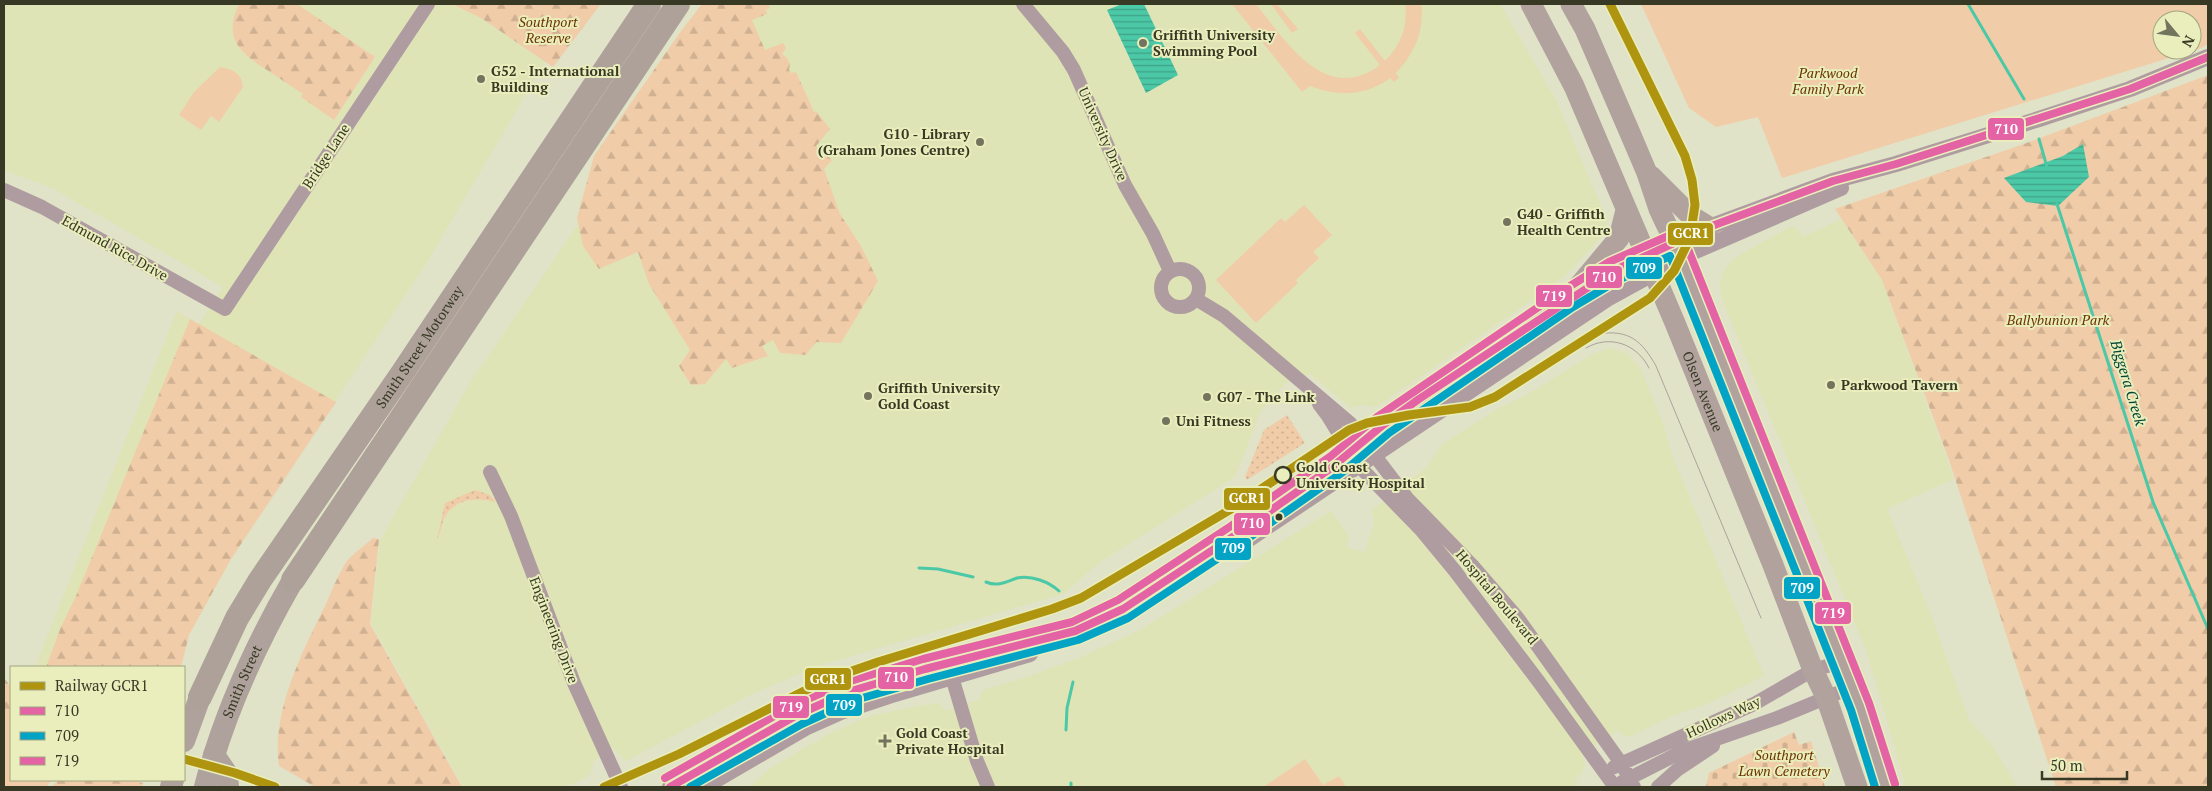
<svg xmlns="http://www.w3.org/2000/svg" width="2212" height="791" font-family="'PT Serif',serif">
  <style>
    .built { fill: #dfe4b7 }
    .green { fill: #f1cca9; fill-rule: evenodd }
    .forest { fill: url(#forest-firs) }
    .cemetery { fill: url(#cemetery-stones) }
    .garden { fill: url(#garden-dots) }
    .water { fill: url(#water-rules) }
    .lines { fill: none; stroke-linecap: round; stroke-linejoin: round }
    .stream { stroke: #4bc8a6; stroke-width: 3 }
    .minor { stroke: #af9ca0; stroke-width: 14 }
    .tertiary { stroke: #af9ca0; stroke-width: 16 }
    .primary { stroke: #b1a29e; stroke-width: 21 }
    .trunk { stroke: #afa29c; stroke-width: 22 }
    .motorway { stroke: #ada199; stroke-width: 24 }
    .tram { stroke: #aca29c; stroke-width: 1 }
    .bus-1-casing { stroke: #e9eebc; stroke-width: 11 }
    .bus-2-casing { stroke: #e9eebc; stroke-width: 11 }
    .bus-3-casing { stroke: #e9eebc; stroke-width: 11 }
    .bus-1 { stroke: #e463a4; stroke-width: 8 }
    .bus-2 { stroke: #03a3c6; stroke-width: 8 }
    .bus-3 { stroke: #e463a4; stroke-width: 8 }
    .rail-1-casing { stroke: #e9eebc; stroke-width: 12 }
    .rail-1 { stroke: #af950f; stroke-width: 9 }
    .poi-dot { fill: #73745e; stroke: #e9eebc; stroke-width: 2 }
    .stop-dot { fill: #e9eebc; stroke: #383925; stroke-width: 2.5 }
    .bus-dot { fill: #383925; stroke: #e9eebc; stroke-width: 2 }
    .labels { text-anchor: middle; stroke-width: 4; stroke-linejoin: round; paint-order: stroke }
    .park-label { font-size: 14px; font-style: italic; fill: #6c3200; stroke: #e9eebc }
    .poi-label { font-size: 14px; font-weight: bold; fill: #383925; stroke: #e9eebc; text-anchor: start }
    .street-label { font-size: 14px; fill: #383925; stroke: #e9eebc }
    .stop-label { font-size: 14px; font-weight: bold; fill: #383925; stroke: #e9eebc; text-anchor: start }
    .water-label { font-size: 15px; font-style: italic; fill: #024536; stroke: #e9eebc }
    .line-badge { stroke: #e9eebc; stroke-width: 2 }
    .badge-label { font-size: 14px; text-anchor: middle; font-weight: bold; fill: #fff }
  </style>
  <defs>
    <pattern id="forest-firs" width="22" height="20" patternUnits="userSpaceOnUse" patternTransform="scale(1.25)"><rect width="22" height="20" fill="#f1cca9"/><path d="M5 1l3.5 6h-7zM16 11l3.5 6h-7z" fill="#cfb091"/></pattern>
    <pattern id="cemetery-stones" width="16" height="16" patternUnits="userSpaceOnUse" patternTransform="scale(1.25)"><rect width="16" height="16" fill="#f1cca9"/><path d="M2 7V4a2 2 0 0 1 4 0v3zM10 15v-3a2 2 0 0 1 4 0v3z" fill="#cfb091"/></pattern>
    <pattern id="garden-dots" width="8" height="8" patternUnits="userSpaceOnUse" patternTransform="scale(1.25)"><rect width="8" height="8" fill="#f1cca9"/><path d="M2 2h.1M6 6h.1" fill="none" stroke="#cfb091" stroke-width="1.8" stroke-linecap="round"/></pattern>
    <pattern id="water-rules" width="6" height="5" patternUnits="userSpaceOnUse" patternTransform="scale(1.25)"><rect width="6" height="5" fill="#4bc8a6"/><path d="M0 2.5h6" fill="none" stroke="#3fa387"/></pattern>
  </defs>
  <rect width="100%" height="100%" fill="#e0e3c7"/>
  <!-- built -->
  <path class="built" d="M4 4H579L426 264 231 559 189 635 158 667H35L177 311 199 324 223 287 54 189 4 170Z
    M757 4H1500L1556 100 1607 220 1605 233 1566 275 1545 291 1376 407 1362 405 1351 408 1310 374 1286 383 1261 411 1235 477 1100 562 1063 594 818 666 750 695 626 761 613 748 594 761 589 776 566 787H463L371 623 380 540 471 381 617 168Z
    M1841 219 1882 280 1954 479 1887 509 1931 615 1969 720 1993 746 2017 787H1906L1866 650 1723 302 1720 286 1722 274 1730 262 1743 253 1790 227H1796L1803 237Z
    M1609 348 1627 353 1641 369 1664 426 1672 455 1764 676 1707 704 1670 717 1634 735 1628 737 1617 731 1582 754 1585 764 1582 773 1575 780 1579 787H749L772 767 801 750 833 732 870 716 933 703 941 705 945 711 979 700 982 692 986 689 1027 677 1081 657 1142 629 1331 511 1349 536 1346 547 1365 552 1373 526 1374 518 1371 511 1428 466 1442 444 1499 408 1523 397 1591 355Z"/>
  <!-- green -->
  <path class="green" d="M1232 4H1256C1285 40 1325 106 1380 65L1355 33 1360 29 1385 61C1401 45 1408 26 1405 4H1421C1425 31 1414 54 1396 73L1399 78 1394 82 1390 78C1367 96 1337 97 1310 86L1302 92Z
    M1271 4H1277L1298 29 1292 33Z
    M1641 4H2208V44L2201 48 1782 178 1758 117 1716 127 1689 108ZM2162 20H2192V50H2162Z
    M220 67C232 69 242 73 243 87L219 122 211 116 201 130 179 115 194 92Z
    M1304 205 1332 235 1313 252 1319 258 1296 280 1298 283 1256 323 1216 280 1281 218 1285 222Z
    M4 678 11 687V780H52L46 787H4Z
    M1305 759 1323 785 1339 776 1346 787H1263Z"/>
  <!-- forest -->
  <path class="forest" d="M239 4H297L375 57 334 120 301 97 303 94C291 86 279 78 267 70 239 52 223 38 239 4Z
    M452 4H601L553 67 481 18Z
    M702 4H769L770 8 766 10 767 14 752 20 765 50 783 43 786 48 782 54 787 58 790 64 789 70 791 73 796 72 814 112 816 111 830 129 816 146 832 160 824 169 840 214 861 246 878 281 841 343 816 342 806 355 780 353 773 340 762 346 768 356 732 368 726 359 705 384 691 385 679 366 690 350 649 284 638 252 599 269 583 246 577 218 594 156 681 31Z
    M2208 75V787H2056L1949 460 1882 280 1835 209 2021 145Z
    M190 319 336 402 231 559 189 635 181 667H46L61 627 76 596Z
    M373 538 379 539 370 624 462 787H315L279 766C271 713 302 652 325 606 332 591 338 574 347 561 354 553 365 545 373 538Z
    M4 678 11 687V721H4Z
    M58 780H132L143 783 142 787H52Z"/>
  <!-- cemetery -->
  <path class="cemetery" d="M1794 732 1799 745 1811 741 1825 787H1706L1709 773Z"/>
  <!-- garden -->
  <path class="garden" d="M1287 415 1305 443 1247 480 1245 477 1264 430Z
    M475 490 490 495 496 502C478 497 455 498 445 517 441 524 441 533 437 539L445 503Z"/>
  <!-- water -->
  <path class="water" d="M1122 4H1144L1178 75 1146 93 1107 10Z
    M2083 144 2089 177 2058 206 2026 202 2004 178 2063 156Z"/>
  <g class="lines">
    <!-- stream -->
    <path class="stream" d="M1968 4 2024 99
      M2039 139 2047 167
      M2057 204 2153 502 2208 629
      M919 568 938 569 973 577
      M986 582C998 587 1006 582 1017 578 1032 575 1049 582 1059 591
      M1066 730 1067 708 1073 682
      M1071 783V787"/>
    <!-- minor -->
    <path class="minor" d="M1023 4 1063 52 1074 70 1125 185 1153 234 1170 271
      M4 190 42 207 225 309 428 4
      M1161 288a19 19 0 1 1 38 0a19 19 0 1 1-38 0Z
      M1196 299 1224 316 1350 423 1407 498 1472 565 1517 617 1621 763 1634 787
      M1319 404 1328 416 1358 465 1422 531 1455 571 1539 682 1615 787
      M490 472 511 516 574 683 621 787
      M949 667 977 761 988 787
      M1614 767 1754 704 1813 670 1841 662
      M1622 782 1685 750 1777 718 1852 687
      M1658 787 1677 770 1713 746"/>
    <!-- tertiary -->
    <path class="tertiary" d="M1243 543 1607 299 1691 253 1841 188
      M670 787 797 715 848 692 925 669 1075 631 1123 609 1237 534 1331 468 1383 425 1419 399 1568 299 1613 271 1709 227 1833 181 1896 164 2039 119 2130 89 2208 57
      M704 787 805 728 841 712 895 694 1030 654"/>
    <!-- primary -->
    <g class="primary">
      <path id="s1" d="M1531 4 1574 86 1675 323 1773 565 1813 670 1826 697 1857 787"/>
      <path d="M1571 4 1585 29 1630 133 1647 173 1659 209 1675 243 1759 457 1860 707 1885 787"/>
      <path d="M1651 176 1691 216 1709 227"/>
      <path d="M1568 299 1619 238 1626 210"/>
    </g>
    <!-- trunk -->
    <g class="trunk">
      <path d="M184 741 200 697"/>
      <path d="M214 755 227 774 228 787"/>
      <path d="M171 787 173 780"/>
      <path id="s2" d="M205 787C224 713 255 646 293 580"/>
    </g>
    <!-- motorway -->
    <g class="motorway">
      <path d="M293 580 678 4"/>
      <path id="s3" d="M200 697 237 618 260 580 401 375 649 4"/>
    </g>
    <!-- tram -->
    <path class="tram" d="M1586 348C1610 334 1637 344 1649 368
      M1516 384 1598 334C1629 329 1642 341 1656 366L1761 618"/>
    <!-- bus-1 casing -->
    <g class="bus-1-casing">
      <path id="bus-1" d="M670 787 797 715 848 692 925 669 1075 631 1123 609 1237 534 1331 468 1383 425 1419 399 1613 271 1709 227 1833 181 1896 164 2130 89 2208 57"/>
    </g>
    <!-- bus-2 casing -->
    <g class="bus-2-casing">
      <path id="bus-2" d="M690 787 802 724 852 701 928 679 1078 640 1128 618 1243 542 1343 472 1389 433 1573 307 1618 280 1670 256 1851 710 1875 787"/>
    </g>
    <!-- bus-3 casing -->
    <g class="bus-3-casing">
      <path id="bus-3" d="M665 778 792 706 844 683 923 659 1072 622 1118 600 1231 526 1331 456 1377 417 1562 291 1609 262 1675 233 1681 235 1684 239 1869 703 1895 784"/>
    </g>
    <!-- bus-1 -->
    <use href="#bus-1" class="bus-1"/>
    <!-- bus-2 -->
    <use href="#bus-2" class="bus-2"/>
    <!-- bus-3 -->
    <use href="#bus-3" class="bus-3"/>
    <!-- rail-1 casing -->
    <g class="rail-1-casing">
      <path id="rail-1" d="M184 759 235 773 275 787
        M604 787 679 754 826 680 878 662 1052 609 1081 598 1233 508 1349 430 1367 423 1409 415 1470 407 1495 397 1650 298 1674 271 1690 238 1695 205 1692 180 1685 156 1610 4"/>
    </g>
    <!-- rail-1 -->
    <use href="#rail-1" class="rail-1"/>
  </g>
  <!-- markers -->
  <g class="poi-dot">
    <circle cx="1143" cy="43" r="5"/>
    <circle cx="481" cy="79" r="5"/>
    <circle cx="980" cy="142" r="5"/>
    <circle cx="1507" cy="222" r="5"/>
    <circle cx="1831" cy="385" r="5"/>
    <circle cx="868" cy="396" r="5"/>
    <circle cx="1207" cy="397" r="5"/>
    <circle cx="1166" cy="421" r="5"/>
    <path d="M882.5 733.5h5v5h5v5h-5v5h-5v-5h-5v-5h5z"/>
  </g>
  <circle class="stop-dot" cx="1283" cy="475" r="8"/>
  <circle class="bus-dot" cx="1279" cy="517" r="4.5"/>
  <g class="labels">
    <!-- park labels -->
    <g class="park-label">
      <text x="548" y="27">Southport<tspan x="548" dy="16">Reserve</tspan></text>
      <text x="1828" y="78">Parkwood<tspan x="1828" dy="16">Family Park</tspan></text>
      <text x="2058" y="325">Ballybunion Park</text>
      <text x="1784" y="760">Southport<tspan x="1784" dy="16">Lawn Cemetery</tspan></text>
    </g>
    <!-- poi labels -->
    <g class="poi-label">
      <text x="1153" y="40">Griffith University<tspan x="1153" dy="16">Swimming Pool</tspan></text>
      <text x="491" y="76">G52 - International<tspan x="491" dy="16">Building</tspan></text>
      <text x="970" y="139" text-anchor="end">G10 - Library<tspan x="970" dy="16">(Graham Jones Centre)</tspan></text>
      <text x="1517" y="219">G40 - Griffith<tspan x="1517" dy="16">Health Centre</tspan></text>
      <text x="1841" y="390">Parkwood Tavern</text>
      <text x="878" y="393">Griffith University<tspan x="878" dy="16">Gold Coast</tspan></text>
      <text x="1217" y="402">G07 - The Link</text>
      <text x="1176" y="426">Uni Fitness</text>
      <text x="896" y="738">Gold Coast<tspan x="896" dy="16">Private Hospital</tspan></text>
    </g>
    <!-- street labels -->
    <g class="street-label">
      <text transform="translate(1103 134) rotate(66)" y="5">University Drive</text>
      <text transform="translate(326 156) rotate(-57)" y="5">Bridge Lane</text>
      <text transform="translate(115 248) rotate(29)" y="5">Edmund Rice Drive</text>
      <text dy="5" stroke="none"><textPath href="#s3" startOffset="414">Smith Street Motorway</textPath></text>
      <text dy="5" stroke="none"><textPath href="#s1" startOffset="424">Olsen Avenue</textPath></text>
      <text transform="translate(1497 597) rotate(50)" y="5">Hospital Boulevard</text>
      <text transform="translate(554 630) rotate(69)" y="5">Engineering Drive</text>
      <text dy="5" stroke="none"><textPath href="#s2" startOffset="112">Smith Street</textPath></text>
      <text transform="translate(1723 717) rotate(-25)" y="5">Hollows Way</text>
    </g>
    <!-- stop labels -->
    <g class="stop-label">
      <text x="1296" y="472">Gold Coast<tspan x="1296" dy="16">University Hospital</tspan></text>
    </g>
    <!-- water labels -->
    <g class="water-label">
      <text transform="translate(2128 383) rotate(73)" y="5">Biggera Creek</text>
    </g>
  </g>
  <g class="line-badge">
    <rect x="1987" y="117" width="38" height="24" rx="5" fill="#e463a4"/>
    <rect x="1667" y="222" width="47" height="24" rx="5" fill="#af950f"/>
    <rect x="1625" y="256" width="38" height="24" rx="5" fill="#03a3c6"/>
    <rect x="1585" y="265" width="38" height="24" rx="5" fill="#e463a4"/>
    <rect x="1535" y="284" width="38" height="24" rx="5" fill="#e463a4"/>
    <rect x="1223" y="487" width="48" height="24" rx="5" fill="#af950f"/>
    <rect x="1233" y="512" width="38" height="24" rx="5" fill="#e463a4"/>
    <rect x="1214" y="537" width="38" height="24" rx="5" fill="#03a3c6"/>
    <rect x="1783" y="576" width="38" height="24" rx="5" fill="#03a3c6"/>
    <rect x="1814" y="601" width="38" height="24" rx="5" fill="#e463a4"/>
    <rect x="877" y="666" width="38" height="24" rx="5" fill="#e463a4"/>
    <rect x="804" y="667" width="48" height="24" rx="5" fill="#af950f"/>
    <rect x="825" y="693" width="38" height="24" rx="5" fill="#03a3c6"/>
    <rect x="772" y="695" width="38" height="24" rx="5" fill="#e463a4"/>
  </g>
  <g class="badge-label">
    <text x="2006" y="134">710</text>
    <text x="1691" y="238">GCR1</text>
    <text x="1644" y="273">709</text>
    <text x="1604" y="282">710</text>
    <text x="1554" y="301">719</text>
    <text x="1247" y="503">GCR1</text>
    <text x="1252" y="528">710</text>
    <text x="1233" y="553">709</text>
    <text x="1802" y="593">709</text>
    <text x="1833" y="618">719</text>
    <text x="896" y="682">710</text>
    <text x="828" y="684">GCR1</text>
    <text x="844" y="710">709</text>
    <text x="791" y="712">719</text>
  </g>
  <!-- border -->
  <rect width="2212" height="791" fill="none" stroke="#383925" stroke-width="10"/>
  <!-- legend -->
  <rect x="10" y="666" width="175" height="115" fill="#e9eebc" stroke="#a2a680"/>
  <rect x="20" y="682" width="25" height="8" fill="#af950f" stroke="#a2a680"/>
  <text x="55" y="691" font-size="15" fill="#383925">Railway GCR1</text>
  <rect x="20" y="707" width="25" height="8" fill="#e463a4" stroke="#a2a680"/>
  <text x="55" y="716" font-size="15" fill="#383925">710</text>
  <rect x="20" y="732" width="25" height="8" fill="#03a3c6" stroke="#a2a680"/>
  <text x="55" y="741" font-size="15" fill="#383925">709</text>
  <rect x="20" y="757" width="25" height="8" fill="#e463a4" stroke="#a2a680"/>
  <text x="55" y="766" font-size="15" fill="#383925">719</text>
  <!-- north arrow -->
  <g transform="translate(2177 35) rotate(119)"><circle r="24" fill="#e9eebc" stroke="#a2a680"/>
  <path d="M0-4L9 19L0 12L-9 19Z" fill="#73745e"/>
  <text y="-8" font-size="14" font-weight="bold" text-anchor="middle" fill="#383925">N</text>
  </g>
  <!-- scale -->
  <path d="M2042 771v8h85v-8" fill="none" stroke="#383925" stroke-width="2.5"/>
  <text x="2050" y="771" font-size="15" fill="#383925" stroke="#e9eebc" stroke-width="4" paint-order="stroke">50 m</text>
</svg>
